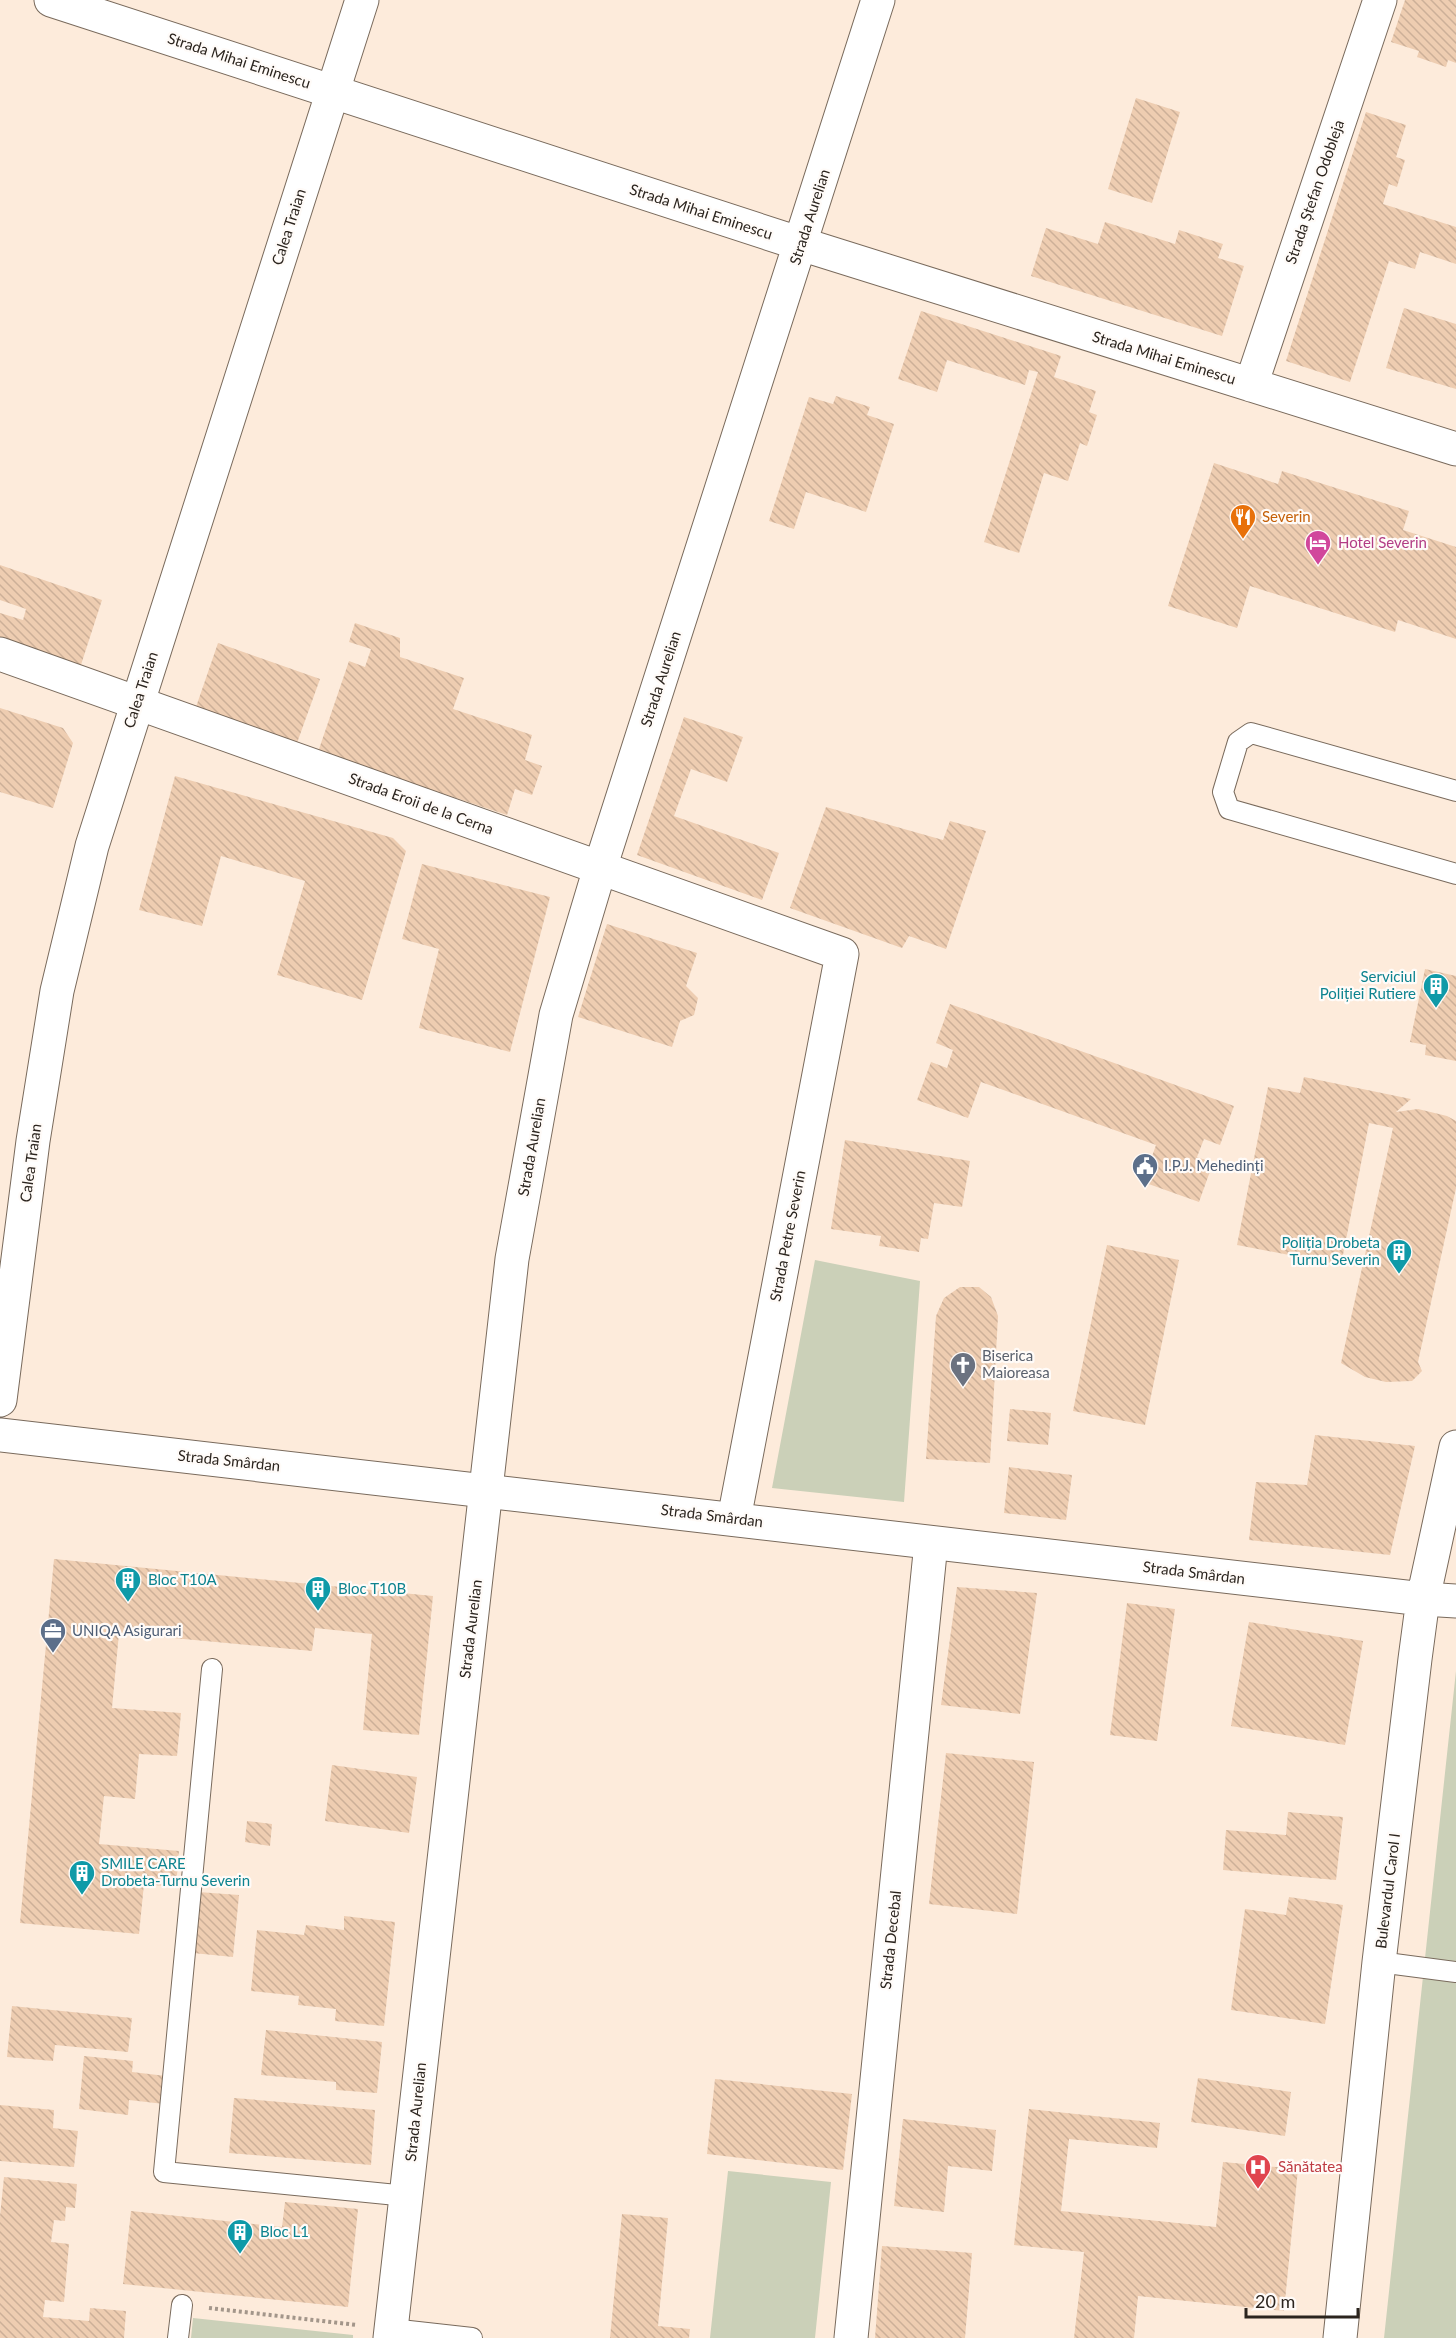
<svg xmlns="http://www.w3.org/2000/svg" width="1456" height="2338" font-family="Lato,sans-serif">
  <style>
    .park { fill: #cbd0b8 }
    .building { fill: url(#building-back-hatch) }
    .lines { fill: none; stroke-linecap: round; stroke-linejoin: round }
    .lane-casing { stroke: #796a5c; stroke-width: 22 }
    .street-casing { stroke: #796a5c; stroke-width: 35 }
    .secondary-casing { stroke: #796a5c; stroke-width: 35 }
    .path { stroke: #a3968a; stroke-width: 4; stroke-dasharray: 3 3; stroke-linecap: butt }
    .lane { stroke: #fff; stroke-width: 20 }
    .street { stroke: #fff; stroke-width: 33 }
    .secondary { stroke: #fff; stroke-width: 33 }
    .labels { text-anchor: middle; stroke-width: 4.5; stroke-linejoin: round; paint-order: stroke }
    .street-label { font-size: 15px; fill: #2b241e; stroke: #fffbf8 }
    .food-label { font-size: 15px; fill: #c56008; stroke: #fffbf8; text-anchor: start }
    .hotel-label { font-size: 15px; fill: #b23c85; stroke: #fffbf8; text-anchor: start }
    .culture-label { font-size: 15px; fill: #0d838f; stroke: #fffbf8; text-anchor: start }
    .service-label { font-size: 15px; fill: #4e5e75; stroke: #fffbf8; text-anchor: start }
    .worship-label { font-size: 15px; fill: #5b616d; stroke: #fffbf8; text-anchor: start }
    .health-label { font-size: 15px; fill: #be3a42; stroke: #fffbf8; text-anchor: start }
  </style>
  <defs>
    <pattern id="building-back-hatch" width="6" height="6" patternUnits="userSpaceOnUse" patternTransform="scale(1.5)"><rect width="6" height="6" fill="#eecdb1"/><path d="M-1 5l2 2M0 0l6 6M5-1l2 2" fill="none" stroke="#ccb098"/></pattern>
  </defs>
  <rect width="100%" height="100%" fill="#fdebdb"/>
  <!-- park -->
  <path class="park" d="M815 1260 920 1281 904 1502 772 1488Z
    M1456 1671V2338H1384Z
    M728 2171 831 2182 815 2338H710Z
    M193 2318 353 2335V2338H191Z"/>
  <!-- building -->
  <path class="building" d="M1405 0H1456V63L1448 60 1446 67 1417 57 1419 51 1391 42Z
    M1136 98 1180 112 1152 203 1108 189Z
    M1366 112 1406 125 1396 157 1405 160 1397 187 1389 184 1383 204 1456 227V264L1420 252 1415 269 1389 261 1350 382 1286 361Z
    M1105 222 1175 244 1179 230 1223 244 1218 258 1244 266 1222 336 1031 276 1046 228 1098 244Z
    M1404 308 1456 324V389L1386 368Z
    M921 311 1061 356 1054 377 1096 391 1089 412 1097 415 1087 446 1080 443 1068 481 1044 473 1019 553 984 542 1038 372 1029 370 1025 385 947 360 937 392 898 379Z
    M836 396 870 407 867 415 894 424 866 512 806 492 794 529 769 521 809 397 833 404Z
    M1214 463 1278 484 1282 471 1409 511 1403 530 1456 547V639L1398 620 1395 632 1250 586 1237 628 1168 606Z
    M0 565 102 600 79 671 0 645V613L23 620 26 609 0 600Z
    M355 623 400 638V657L464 678 453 709 532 735 525 760 542 766 532 795 515 789 507 815 318 752 349 661 365 667 371 649 349 642Z
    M218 643 320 679 297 743 196 707Z
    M0 708 63 728 73 743 53 808 0 792Z
    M684 717 743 737 727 782 691 769 674 816 779 853 762 900 637 855Z
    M175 776 393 838 406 851 362 1000 277 975 305 881 221 856 202 926 139 910Z
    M826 807 943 840 950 821 986 831 946 949 909 936 902 948 790 908Z
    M422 864 550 897 510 1052 419 1028 439 949 402 939Z
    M607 924 697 953 686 986 698 998 694 1015 680 1021 672 1047 578 1017Z
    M1425 969 1456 976V1061L1425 1055 1426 1045 1410 1042Z
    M950 1004 1234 1106 1220 1145 1204 1139 1197 1157 1213 1163 1199 1202 1143 1182 1156 1145 981 1082 968 1118 917 1100 931 1062 947 1068 953 1050 936 1043Z
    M1304 1077 1411 1099 1396 1112 1418 1109 1447 1116 1456 1121V1188L1418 1362 1422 1371 1412 1381 1386 1382 1365 1377 1341 1363 1393 1128 1369 1123 1341 1265 1237 1245 1268 1087 1300 1093Z
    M845 1140 970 1161 962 1207 934 1203 928 1239 921 1238 919 1252 879 1246 881 1236 831 1229Z
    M1107 1245 1179 1260 1145 1425 1073 1411Z
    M960 1287H979L991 1297 998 1316 990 1463 926 1459 936 1316 944 1298Z
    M1010 1409 1051 1413 1048 1445 1007 1441Z
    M1315 1435 1415 1446 1390 1555 1249 1540 1256 1482 1307 1485Z
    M1009 1467 1072 1475 1066 1520 1004 1513Z
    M54 1559 433 1596 419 1735 363 1730 372 1634 315 1628 312 1651 119 1633 112 1708 181 1713 177 1756 139 1754 135 1799 104 1796 99 1844 179 1851 176 1887 144 1884 139 1934 20 1923Z
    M957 1587 1037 1593 1020 1714 941 1705Z
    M1127 1603 1175 1609 1157 1741 1110 1735Z
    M1249 1622 1363 1641 1345 1745 1231 1726Z
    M946 1753 1034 1762 1017 1914 929 1904Z
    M332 1765 417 1777 409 1833 325 1821Z
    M1288 1812 1343 1817 1336 1880 1223 1870 1226 1830 1286 1835Z
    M247 1821 272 1824 270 1846 245 1842Z
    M198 1892 239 1895 233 1957 193 1953Z
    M1289 1897 1343 1905 1325 2024 1231 2010 1245 1909 1286 1915Z
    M344 1916 395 1922 384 2026 335 2021 336 2009 298 2005 299 1996 251 1991 257 1930 304 1935 306 1925 344 1930Z
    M12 2006 132 2018 128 2052 55 2045 53 2061 7 2057Z
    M266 2030 382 2042 377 2093 336 2090V2082L261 2075Z
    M84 2056 133 2061 132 2072 166 2076 164 2104 129 2100 128 2115 79 2109Z
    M1198 2078 1291 2092 1285 2136 1191 2122Z
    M715 2079 852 2094 843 2170 707 2154Z
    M234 2098 375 2110 371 2165 229 2153Z
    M0 2105 54 2110 53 2128 78 2131 74 2167 0 2161Z
    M1029 2109 1160 2123 1157 2148 1069 2139 1061 2211 1216 2227 1223 2162 1298 2169 1284 2311 1138 2296 1134 2338H1074L1084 2252 1014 2245Z
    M903 2119 996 2130 992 2171 948 2166 944 2212 894 2206Z
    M4 2177 77 2184 75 2208 66 2207 65 2221 54 2220 51 2242 69 2244 64 2302 45 2300 43 2317 89 2321 90 2308 126 2311 124 2338H0V2216Z
    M285 2202 358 2209 348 2307 123 2284 131 2211 282 2227Z
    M622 2214 668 2218 658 2326 690 2329 689 2338H610Z
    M882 2246 972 2253 965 2338H875Z"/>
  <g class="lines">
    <!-- lane casing -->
    <g class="lane-casing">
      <path id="lane" d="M1456 791 1251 733 1238 742 1223 792 1229 809 1456 874
        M212 1669 164 2172 407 2196
        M1379 1962 1456 1972
        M391 2329 472 2338
        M178 2338 182 2305"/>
    </g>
    <!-- street casing -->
    <g class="street-casing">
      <path id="street" d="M51 0 801 244 1456 449
        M1251 385 1380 0
        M0 654 842 954 734 1519
        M1423 1599 1456 1601
        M390 2338 512 1259 556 1015 600 868 878 0
        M851 2338 931 1543"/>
    </g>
    <!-- secondary casing -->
    <g class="secondary-casing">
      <path id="secondary" d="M0 1400 33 1141 57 991 92 846 362 0
        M0 1435 1423 1599
        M1340 2338 1379 1962 1415 1659 1423 1599 1456 1447"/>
    </g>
    <!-- path -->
    <path class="path" d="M209 2308 357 2325"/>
    <!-- lane -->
    <use href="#lane" class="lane"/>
    <!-- street -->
    <use href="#street" class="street"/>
    <!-- secondary -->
    <use href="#secondary" class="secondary"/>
  </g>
  <!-- icons -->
  <defs>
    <g id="restaurant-pin" transform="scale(1.35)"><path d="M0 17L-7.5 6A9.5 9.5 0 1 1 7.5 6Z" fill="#e8710a" stroke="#fffbf8"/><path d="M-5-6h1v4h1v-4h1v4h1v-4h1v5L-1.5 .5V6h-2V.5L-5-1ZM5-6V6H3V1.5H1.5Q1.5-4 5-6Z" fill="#fff"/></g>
    <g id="hotel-pin" transform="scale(1.35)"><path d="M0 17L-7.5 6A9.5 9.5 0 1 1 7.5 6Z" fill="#d1479c" stroke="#fffbf8"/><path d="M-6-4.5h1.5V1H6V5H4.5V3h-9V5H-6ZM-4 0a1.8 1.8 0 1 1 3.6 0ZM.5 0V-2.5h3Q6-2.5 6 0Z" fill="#fff"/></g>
    <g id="building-pin" transform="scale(1.35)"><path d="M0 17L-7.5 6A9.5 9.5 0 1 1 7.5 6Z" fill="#0f9aa8" stroke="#fffbf8"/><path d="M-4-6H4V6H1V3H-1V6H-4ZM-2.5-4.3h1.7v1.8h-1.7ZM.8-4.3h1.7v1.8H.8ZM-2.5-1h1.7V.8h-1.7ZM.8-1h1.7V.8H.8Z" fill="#fff"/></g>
    <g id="civic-pin" transform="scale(1.35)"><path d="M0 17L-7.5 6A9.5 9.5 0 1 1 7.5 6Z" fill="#5c6f8a" stroke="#fffbf8"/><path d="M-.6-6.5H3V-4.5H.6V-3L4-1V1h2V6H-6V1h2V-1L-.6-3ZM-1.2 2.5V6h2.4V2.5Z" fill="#fff"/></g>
    <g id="church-pin" transform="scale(1.35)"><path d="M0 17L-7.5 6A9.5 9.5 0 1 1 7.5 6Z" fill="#6b7280" stroke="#fffbf8"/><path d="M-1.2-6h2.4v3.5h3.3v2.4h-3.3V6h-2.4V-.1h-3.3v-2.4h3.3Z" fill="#fff"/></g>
    <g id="office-pin" transform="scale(1.35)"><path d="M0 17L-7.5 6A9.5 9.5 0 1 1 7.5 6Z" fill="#5c6f8a" stroke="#fffbf8"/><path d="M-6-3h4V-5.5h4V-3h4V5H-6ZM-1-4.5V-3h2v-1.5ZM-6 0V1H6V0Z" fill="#fff"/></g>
    <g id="hospital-pin" transform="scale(1.35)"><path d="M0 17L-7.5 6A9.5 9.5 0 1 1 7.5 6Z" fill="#e0444e" stroke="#fffbf8"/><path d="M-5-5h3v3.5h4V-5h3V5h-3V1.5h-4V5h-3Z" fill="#fff"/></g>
  </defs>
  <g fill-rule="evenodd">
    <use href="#restaurant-pin" x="1243" y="517"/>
    <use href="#hotel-pin" x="1318" y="543"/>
    <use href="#building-pin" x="1436" y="986"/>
    <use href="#civic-pin" x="1145" y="1166"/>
    <use href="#building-pin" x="1399" y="1252"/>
    <use href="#church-pin" x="963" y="1365"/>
    <use href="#building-pin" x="128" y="1580"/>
    <use href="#building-pin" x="318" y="1589"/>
    <use href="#office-pin" x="53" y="1631"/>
    <use href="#building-pin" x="82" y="1873"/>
    <use href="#hospital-pin" x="1258" y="2167"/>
    <use href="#building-pin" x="240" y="2232"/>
  </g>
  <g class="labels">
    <!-- street labels -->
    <g class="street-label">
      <text transform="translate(239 61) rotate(18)" y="5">Strada Mihai Eminescu</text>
      <text transform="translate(1315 192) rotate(-71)" y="5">Strada Ștefan Odobleja</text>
      <text transform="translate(701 212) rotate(18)" y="5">Strada Mihai Eminescu</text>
      <text transform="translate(810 217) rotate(-72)" y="5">Strada Aurelian</text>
      <text transform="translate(289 227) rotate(-72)" y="5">Calea Traian</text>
      <text transform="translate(1164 358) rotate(17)" y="5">Strada Mihai Eminescu</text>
      <text transform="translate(661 679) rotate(-72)" y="5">Strada Aurelian</text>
      <text transform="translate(141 690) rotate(-72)" y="5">Calea Traian</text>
      <text transform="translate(421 804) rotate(20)" y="5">Strada Eroii de la Cerna</text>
      <text transform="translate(532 1147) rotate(-80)" y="5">Strada Aurelian</text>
      <text transform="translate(31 1163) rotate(-82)" y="5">Calea Traian</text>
      <text transform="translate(788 1236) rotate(-79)" y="5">Strada Petre Severin</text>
      <text transform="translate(229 1461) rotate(6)" y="5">Strada Smârdan</text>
      <text transform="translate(712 1516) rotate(7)" y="5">Strada Smârdan</text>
      <text transform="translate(1194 1573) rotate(7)" y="5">Strada Smârdan</text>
      <text transform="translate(471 1629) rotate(-83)" y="5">Strada Aurelian</text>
      <text transform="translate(1388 1891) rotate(-83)" y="5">Bulevardul Carol I</text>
      <text transform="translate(891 1940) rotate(-84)" y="5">Strada Decebal</text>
      <text transform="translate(416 2112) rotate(-84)" y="5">Strada Aurelian</text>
    </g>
    <!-- food labels -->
    <g class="food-label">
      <text x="1262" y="522">Severin</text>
    </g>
    <!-- hotel labels -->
    <g class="hotel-label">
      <text x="1338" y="548">Hotel Severin</text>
    </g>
    <!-- culture labels -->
    <g class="culture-label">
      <text x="1416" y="982" text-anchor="end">Serviciul<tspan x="1416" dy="17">Poliției Rutiere</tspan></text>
      <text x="1380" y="1248" text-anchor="end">Poliția Drobeta<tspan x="1380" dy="17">Turnu Severin</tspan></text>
      <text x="148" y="1585">Bloc T10A</text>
      <text x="338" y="1594">Bloc T10B</text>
      <text x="101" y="1869">SMILE CARE<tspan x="101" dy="17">Drobeta-Turnu Severin</tspan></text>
      <text x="260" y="2237">Bloc L1</text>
    </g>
    <!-- service labels -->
    <g class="service-label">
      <text x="1164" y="1171">I.P.J. Mehedinți</text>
      <text x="72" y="1636">UNIQA Asigurari</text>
    </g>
    <!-- worship labels -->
    <g class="worship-label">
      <text x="982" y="1361">Biserica<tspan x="982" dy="17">Maioreasa</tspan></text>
    </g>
    <!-- health labels -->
    <g class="health-label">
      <text x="1278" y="2172">Sănătatea</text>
    </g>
  </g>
  <!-- scale -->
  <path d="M1246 2308v9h112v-9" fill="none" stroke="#2b241e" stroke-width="3"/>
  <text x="1255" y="2308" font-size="18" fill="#2b241e" stroke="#fffbf8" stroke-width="4.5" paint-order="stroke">20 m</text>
</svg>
